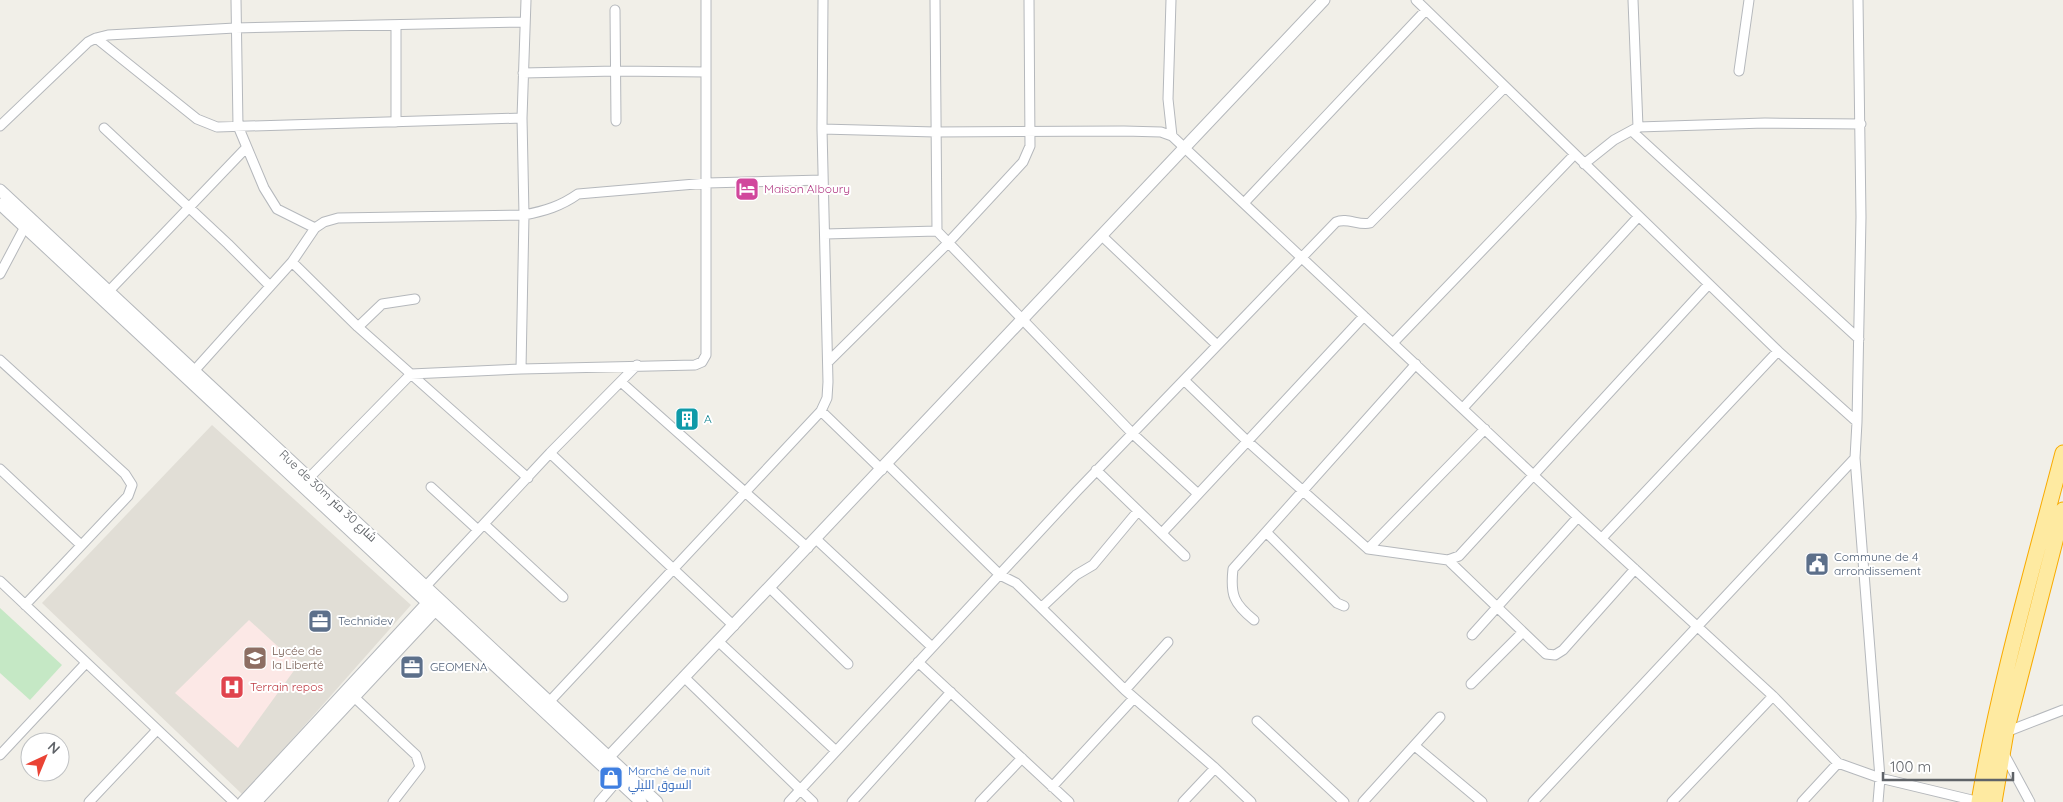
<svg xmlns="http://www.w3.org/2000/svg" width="2063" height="802" font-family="Quicksand,Cairo,sans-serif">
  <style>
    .education { fill: #e1ded6 }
    .medical { fill: #fce8e6 }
    .pitch { fill: #c5e8c5 }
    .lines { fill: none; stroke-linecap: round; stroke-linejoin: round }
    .minor-casing { stroke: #b5b8bc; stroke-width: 11 }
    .tertiary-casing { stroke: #b5b8bc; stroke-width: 13 }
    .trunk-casing { stroke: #f9ab00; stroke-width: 17 }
    .minor { stroke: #fff; stroke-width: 9 }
    .tertiary { stroke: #fff; stroke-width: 11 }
    .trunk { stroke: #feeaa1; stroke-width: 15 }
    .labels { text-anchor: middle; stroke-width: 4; stroke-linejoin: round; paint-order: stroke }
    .hotel-label { font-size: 12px; fill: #b23c85; stroke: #fff; text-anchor: start }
    .culture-label { font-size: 12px; fill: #0d838f; stroke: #fff; text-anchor: start }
    .street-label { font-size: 12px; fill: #5f6368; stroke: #fff }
    .service-label { font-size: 12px; fill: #4e5e75; stroke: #fff; text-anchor: start }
    .education-label { font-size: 12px; fill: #785e54; stroke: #fff; text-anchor: start }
    .health-label { font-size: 12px; fill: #be3a42; stroke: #fff; text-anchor: start }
    .shop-label { font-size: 12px; fill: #366cbe; stroke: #fff; text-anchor: start }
  </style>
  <rect width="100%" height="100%" fill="#f1efe8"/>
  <!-- education -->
  <path class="education" d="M212 425 411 605 243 795 42 603Z"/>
  <!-- medical -->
  <path class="medical" d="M249 620 298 665 238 748 175 693Z"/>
  <!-- pitch -->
  <path class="pitch" d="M0 608 62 665 30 700 0 673Z"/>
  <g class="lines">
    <!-- minor casing -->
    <g class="minor-casing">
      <path id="minor" d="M236 0 238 126 264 188 277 209 315 228
        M935 0 937 231 1133 434 1197 493
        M1171 0 1168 99 1172 136
        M1416 0 1778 351 1857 422
        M1633 0 1638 127 1634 133 1859 339
        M615 10 616 121
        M396 25V122
        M96 38 197 119 217 127 522 118
        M1739 71 1749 0
        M523 73 616 71 706 72
        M0 126 88 42 96 38 108 35 235 28 524 22
        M104 128 228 244 270 286
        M822 129 935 132 1124 131 1161 132 1172 136 1578 517 1773 696 1838 763
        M1584 164 1614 140 1638 127 1765 123 1861 124
        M1244 203 1426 10
        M825 234 937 231
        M1102 236 1217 345
        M292 262 358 327 528 478
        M0 274 28 221
        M109 291 246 148
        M358 327 382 304 415 299
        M1393 343 1574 155
        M0 360 125 474 132 485 128 496 25 605
        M828 362 948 243 1023 162 1030 146 1029 0
        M521 369 524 215 522 118 526 0
        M194 371 292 262 315 228 324 222 338 218 524 215C545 211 561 206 578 194L707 183 823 180
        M1184 380 1246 440 1368 549 1448 560 1459 556 1709 284
        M621 382 808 548
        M1463 408 1639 216
        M821 411 882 470
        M550 453 734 626
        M1855 458 1880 778 1878 802
        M887 464 1000 575 1016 583 1125 690 1215 768 1251 802
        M0 469 81 545
        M1096 470 1185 556
        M308 479 411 374 521 369 695 365 702 362 706 355V0
        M431 487 478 530
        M484 524 563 597
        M1162 533 1364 316
        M1267 533 1337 603 1344 606
        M1602 538 1778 351
        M816 539 932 647
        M1368 549 1485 429
        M1448 560 1546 654 1555 655 1563 650 1635 569
        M0 581 234 802
        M426 586 550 453 637 365
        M770 588 848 664
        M1042 607 1076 575 1093 565 1138 511
        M1254 620C1234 604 1230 595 1233 569L1416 364
        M1472 635 1578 517
        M719 642 836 751
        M918 662 1069 802
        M685 678 813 802
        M1471 684 1523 632
        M1125 690 1168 642
        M354 697 416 755 420 767 393 802
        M550 701 821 411 827 398 828 382 822 129 823 0
        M1257 721 1344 802
        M2006 732 2063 710
        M1415 746 1482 802
        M2003 752 2030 802
        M0 755 86 663
        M1052 787 1134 698
        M89 802 157 730
        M599 802 618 780
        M789 802 1077 491 1336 222C1347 217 1359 226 1370 223L1505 87
        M852 802 951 692
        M980 802 1022 758
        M1183 802 1215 768
        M1363 802 1440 717
        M1533 802 1855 458 1857 422 1861 217 1858 0
        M1672 802 1773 696
        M1802 802 1838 763 1880 778 1980 802"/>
    </g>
    <!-- tertiary casing -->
    <g class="tertiary-casing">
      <path id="tertiary" d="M0 190 657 802
        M0 204 641 802
        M602 764 1324 0
        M243 802 432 598
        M256 802 439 606"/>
    </g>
    <!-- trunk casing -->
    <g class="trunk-casing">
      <path id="trunk" d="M1979 802C1999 684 2033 568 2063 453
        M1994 802 2006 732 2063 510"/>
    </g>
    <!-- minor -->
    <use href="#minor" class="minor"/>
    <!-- tertiary -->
    <use href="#tertiary" class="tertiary"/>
    <!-- trunk -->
    <use href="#trunk" class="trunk"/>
  </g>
  <!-- icons -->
  <defs>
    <g id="hotel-square" transform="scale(1.25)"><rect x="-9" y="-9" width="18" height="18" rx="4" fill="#d1479c" stroke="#fff"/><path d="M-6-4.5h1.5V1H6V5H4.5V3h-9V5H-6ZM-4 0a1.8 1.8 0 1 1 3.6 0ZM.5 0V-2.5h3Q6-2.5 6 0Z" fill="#fff"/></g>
    <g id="building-square" transform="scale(1.25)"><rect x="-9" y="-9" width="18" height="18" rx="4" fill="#0f9aa8" stroke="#fff"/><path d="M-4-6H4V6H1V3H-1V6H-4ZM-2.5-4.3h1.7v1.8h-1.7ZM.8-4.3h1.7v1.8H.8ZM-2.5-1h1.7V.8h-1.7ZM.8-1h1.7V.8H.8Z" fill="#fff"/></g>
    <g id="civic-square" transform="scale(1.25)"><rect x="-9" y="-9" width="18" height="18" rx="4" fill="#5c6f8a" stroke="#fff"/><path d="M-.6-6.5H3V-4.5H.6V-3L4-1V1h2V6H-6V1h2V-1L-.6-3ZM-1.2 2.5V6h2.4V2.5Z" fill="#fff"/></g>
    <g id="office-square" transform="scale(1.25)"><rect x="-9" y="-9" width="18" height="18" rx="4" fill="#5c6f8a" stroke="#fff"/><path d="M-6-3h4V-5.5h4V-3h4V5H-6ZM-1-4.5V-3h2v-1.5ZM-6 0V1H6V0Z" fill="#fff"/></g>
    <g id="school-square" transform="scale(1.25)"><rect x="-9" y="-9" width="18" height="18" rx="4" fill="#8d6e63" stroke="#fff"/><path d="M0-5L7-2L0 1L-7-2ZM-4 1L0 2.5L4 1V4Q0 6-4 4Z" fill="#fff"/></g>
    <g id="hospital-square" transform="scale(1.25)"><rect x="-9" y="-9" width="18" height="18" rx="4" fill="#e0444e" stroke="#fff"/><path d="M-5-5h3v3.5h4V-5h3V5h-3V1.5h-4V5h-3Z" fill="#fff"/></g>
    <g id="shop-square" transform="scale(1.25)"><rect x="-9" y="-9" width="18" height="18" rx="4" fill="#3f7fe0" stroke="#fff"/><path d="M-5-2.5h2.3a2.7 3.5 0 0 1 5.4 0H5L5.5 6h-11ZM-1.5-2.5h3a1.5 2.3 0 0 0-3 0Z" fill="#fff"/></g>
  </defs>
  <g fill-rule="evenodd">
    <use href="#hotel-square" x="747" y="189"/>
    <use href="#building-square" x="687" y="419"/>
    <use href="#civic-square" x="1817" y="564"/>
    <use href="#office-square" x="320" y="621"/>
    <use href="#school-square" x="255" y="658"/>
    <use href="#office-square" x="412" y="667"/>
    <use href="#hospital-square" x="232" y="687"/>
    <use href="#shop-square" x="611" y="778"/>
  </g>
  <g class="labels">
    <!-- hotel labels -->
    <g class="hotel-label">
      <text x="764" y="193">Maison Alboury</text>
    </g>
    <!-- culture labels -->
    <g class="culture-label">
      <text x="704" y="423">A</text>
    </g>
    <!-- street labels -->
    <g class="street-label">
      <text transform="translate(328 496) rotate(43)" y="4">Rue de 30m شارع 30 متر</text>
    </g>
    <!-- service labels -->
    <g class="service-label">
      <text x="1834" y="561">Commune de 4<tspan x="1834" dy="14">arrondissement</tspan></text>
      <text x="338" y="625">Technidev</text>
      <text x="430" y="671">GEOMENA</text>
    </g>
    <!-- education labels -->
    <g class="education-label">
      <text x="272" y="655">Lycée de<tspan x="272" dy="14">la Liberté</tspan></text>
    </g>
    <!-- health labels -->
    <g class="health-label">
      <text x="250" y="691">Terrain repos</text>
    </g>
    <!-- shop labels -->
    <g class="shop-label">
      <text x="628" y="775">Marché de nuit<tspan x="628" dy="14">السوق الليلي</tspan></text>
    </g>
  </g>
  <!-- north arrow -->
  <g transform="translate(45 757) rotate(44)"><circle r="24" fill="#ffffff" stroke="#bfc1c3"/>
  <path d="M0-4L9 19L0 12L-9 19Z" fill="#ea4335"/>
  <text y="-8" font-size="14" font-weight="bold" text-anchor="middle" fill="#5f6368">N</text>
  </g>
  <!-- scale -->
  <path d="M1883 772v8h130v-8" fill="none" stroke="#5f6368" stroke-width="2.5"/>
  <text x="1890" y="772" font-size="15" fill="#5f6368" stroke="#ffffff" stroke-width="4" paint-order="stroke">100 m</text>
</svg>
